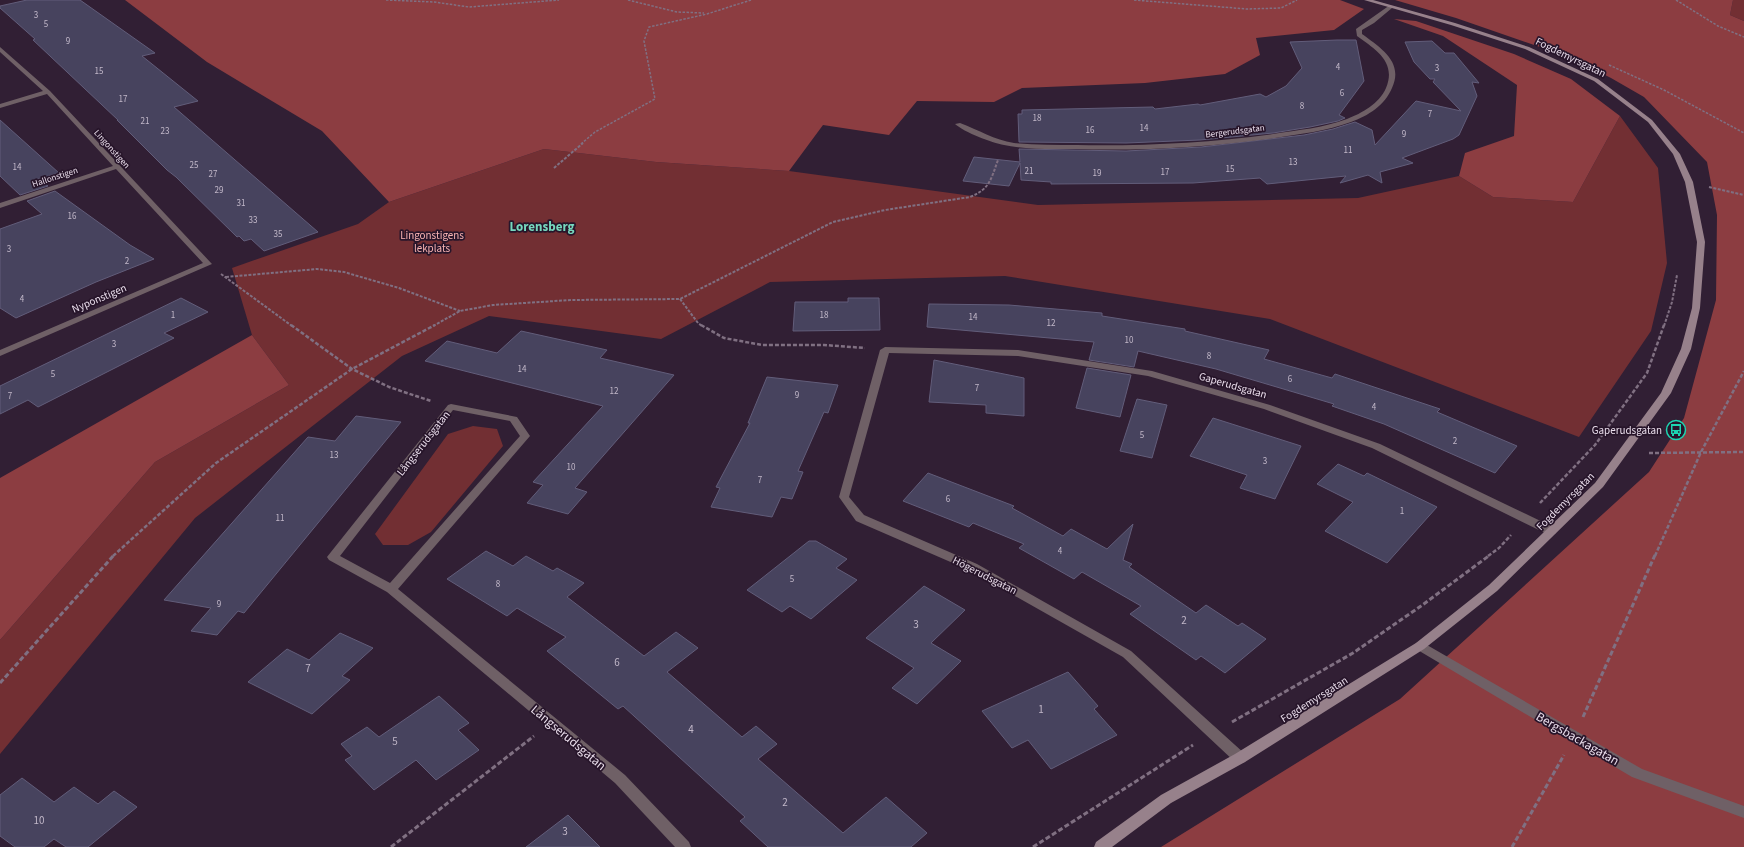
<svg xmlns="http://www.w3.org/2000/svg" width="1744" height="847" font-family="'Source Sans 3',sans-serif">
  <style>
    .green { fill: #722f33 }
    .forest { fill: #8c3d41 }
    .building { fill: #47435e; stroke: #625d7a }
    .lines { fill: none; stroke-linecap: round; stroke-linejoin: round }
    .path-far3 { stroke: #807082; stroke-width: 1.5; stroke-dasharray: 2.5 1.5; stroke-linecap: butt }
    .path-far2 { stroke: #807082; stroke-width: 2; stroke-dasharray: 3 1.5; stroke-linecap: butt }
    .path-far1 { stroke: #807082; stroke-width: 2.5; stroke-dasharray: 4 2; stroke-linecap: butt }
    .path { stroke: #807082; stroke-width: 3; stroke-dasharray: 5 2.5; stroke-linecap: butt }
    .street { fill: #6f6066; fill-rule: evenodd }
    .secondary { fill: #97818b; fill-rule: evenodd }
    .labels { text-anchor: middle; stroke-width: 3.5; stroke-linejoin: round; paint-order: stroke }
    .number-label { font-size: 9px; fill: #c1b7c8 }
    .far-street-label { font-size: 9px; fill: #eadeec; stroke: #27152a }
    .street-label { font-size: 11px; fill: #eadeec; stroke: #27152a }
    .park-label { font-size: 11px; fill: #fab4b3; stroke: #27152a }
    .poi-label { font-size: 11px; fill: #eadeec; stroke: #27152a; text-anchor: end }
    .near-number-label { font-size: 11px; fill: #c1b7c8 }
    .far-district-label { font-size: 13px; font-weight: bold; fill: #77d8be; stroke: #27152a }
    .near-street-label { font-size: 13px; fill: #eadeec; stroke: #27152a }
  </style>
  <rect width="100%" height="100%" fill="#311f34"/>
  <!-- green -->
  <path class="green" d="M1733 0H1744V21L1730 15Z
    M1620 116 1658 168 1667 263 1651 331 1579 437 1270 319 1005 276 770 282 661 339 489 316 402 356 195 518 0 754V640L155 462 289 385 252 335 232 268 358 224 389 202 544 149 656 162 789 171 1038 205 1358 198 1459 176 1493 197 1573 202Z
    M473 426 497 429 503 446 431 532 408 545H383L375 534 448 434Z"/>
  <!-- forest -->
  <path class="forest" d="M125 0H1340L1364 9 1334 30 1256 38 1260 55 1225 74 1145 83 1022 88 994 102 917 101 889 135 823 125 789 171 656 162 544 149 389 202 322 131 207 62Z
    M1395 0H1733L1730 15 1744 21V847H1161L1400 699 1649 472 1684 418 1716 300 1717 215 1707 162 1644 97 1611 78 1569 57 1456 18Z
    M1394 19 1416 21 1514 54 1571 79 1620 116 1573 202 1493 197 1459 176 1465 153 1514 136 1517 85 1443 36Z
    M252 335 289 385 155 462 0 640V478Z"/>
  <!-- building -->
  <path class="building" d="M27 0H80L155 53 142 56 198 101 174 107 318 232 264 251 251 239 244 241 239 236 237 237 176 177 167 170 117 120H118L33 40 35 39 0 8V6Z
    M1337 40H1356L1364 81 1339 115 1345 118 1338 121 1310 127 1273 133 1200 140 1126 143 1019 142 1018 114H1022V110L1153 107 1155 109 1198 104 1200 105 1260 94 1266 97 1286 86 1302 68 1290 42Z
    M1432 41 1445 53H1454L1479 83 1472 82 1477 96 1459 135 1453 139 1402 158 1413 163 1380 172 1382 183 1368 175 1340 183 1346 176 1267 184 1260 178 1193 183 1051 184V182L1021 180 1020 163 1009 186 963 181 974 157 1020 162 1019 149 1126 151 1201 147 1304 135 1333 129 1355 122 1372 130 1375 145 1416 101 1461 111 1433 82 1435 79H1430L1414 62 1405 42Z
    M0 120 59 173 38 179 48 186 20 195 0 176Z
    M55 191 130 245 154 259 96 282 16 318 0 308V229L42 214 27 201Z
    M181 298 208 312 164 333 174 338 38 407 28 400 0 414V386Z
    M848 298H879L880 330 793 331 795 302H848Z
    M929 304 1009 305 1102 313V316L1185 329V331L1269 350 1264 359 1332 378 1335 374 1440 409 1437 412 1517 446 1495 473 1384 424 1332 406 1334 404 1216 369 1138 351 1134 367 1089 360 1094 342 927 327Z
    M521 331 607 350 600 358 674 375 575 488 587 492 568 514 527 503 543 485 533 482 603 406 425 361 447 341 497 353Z
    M934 360 1024 378V416L986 413V405L929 402Z
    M1087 368 1131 375 1120 417 1076 408Z
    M767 377 838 385 828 413 824 412 798 471 803 472 792 499 781 497 772 517 711 507 720 488 716 487 750 423H748Z
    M1137 399 1167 405 1152 458 1120 451Z
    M356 416 401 422 244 613 238 611 217 635 191 631 211 608 164 600 308 437 335 441Z
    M1213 418 1301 446 1275 499 1240 488 1247 475 1190 456Z
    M1338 464 1364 476 1367 473 1437 507 1387 563 1325 531 1353 502 1317 484Z
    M928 473 1014 506 1012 508 1063 536 1071 529 1107 549 1133 524 1123 560 1132 564 1129 567 1196 613 1206 605 1238 626 1242 623 1266 639 1225 673 1201 656 1196 660 1130 614 1141 606 1082 572 1074 579 1019 548 1024 544 973 523 969 527 903 501Z
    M809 541H816L847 559 836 568 857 580 811 619 790 606 782 612 747 590Z
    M486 551 513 566 526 556 553 571 557 568 584 583 567 597 644 656 676 632 698 648 667 672 742 737 756 726 777 744 758 759 843 833 886 797 927 833 911 847H768L740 821 745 817 623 706 618 709 547 651 566 637 517 608 507 616 447 579Z
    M924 586 965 610 931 643 961 661 917 704 892 688 914 668 866 638Z
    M340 633 373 648 342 676 350 680 312 714 248 682 287 649 309 660Z
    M1068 672 1098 706 1094 709 1117 735 1051 769 1028 740 1012 748 982 711Z
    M439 696 469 723 458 730 479 750 436 780 416 760 374 790 345 760 352 756 341 744 367 727 379 737Z
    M22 778 54 802 74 787 98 804 114 791 137 807 88 847H66L54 839 44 847H15L0 836V795Z
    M568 815 600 847H526Z"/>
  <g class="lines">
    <!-- path-far3 -->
    <path class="path-far3" d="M386 0 434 2 469 7 559 0
      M628 0 677 12 704 13
      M1134 0 1247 9 1281 8 1297 0
      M1676 0 1718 26 1744 37
      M1609 65 1664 90 1744 133
      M581 144 595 132 655 99 644 41 649 27 707 14 751 0"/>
    <!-- path-far2 -->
    <path class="path-far2" d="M554 168 583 143
      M1709 187 1744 195
      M221 274 292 326
      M226 277 317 269 344 272 399 288 460 311
      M680 299 698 323 702 326
      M433 326 460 311 493 305 571 300 680 299 833 222 885 210 970 197C990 189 991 179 998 160
      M1664 326 1672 302 1677 275"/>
    <!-- path-far1 -->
    <path class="path-far1" d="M291 325 352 369 389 387 431 401
      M701 325 724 338 762 345H824L865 348
      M1649 453 1744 452
      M1540 503 1595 445 1647 373 1664 325
      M113 556 216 463 352 369 435 325
      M1488 556 1499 548 1511 535
      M1655 556 1701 452 1744 371"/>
    <!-- path -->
    <path class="path" d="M0 683 114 555
      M1583 717 1655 555
      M1232 722 1353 653 1421 606 1490 555
      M391 847 534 736
      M1033 847 1193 745
      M1512 847 1564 755"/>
    <!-- street -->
    <path class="street" d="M1390 5 1393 7 1392 8 1374 23 1362 30V34C1381 48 1404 62 1392 88 1385 105 1368 116 1351 122 1327 131 1300 134 1275 138 1209 147 1143 151 1076 149 1052 149 1027 150 1004 145 992 143 964 132 955 124L960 123C979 130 994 140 1014 143 1035 145 1056 145 1077 145 1143 146 1208 143 1273 134 1298 130 1323 128 1347 119 1362 113 1379 104 1386 88 1397 62 1375 49 1357 36L1356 29Z
      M0 47 50 91 212 264 0 356V350L203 263 116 169 0 208V203L113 166 47 94 0 108V104L43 91 0 52Z
      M885 347 1018 350 1152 371 1270 405 1380 444 1555 528 1557 531 1555 534H1547L1372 448 1264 409 1148 376 1018 356 889 353 849 497 864 515 977 564 1131 651 1245 754 1247 758 1245 762 1240 764 1235 762 1123 657 969 570 856 521 839 497 880 350Z
      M451 404 517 417 530 436 398 589 625 775 689 842 691 847H675L615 783 387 592 329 560 327 557 448 405ZM453 410 510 421 520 436 390 583 340 556Z
      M1420 641 1642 769 1744 806V818L1632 777 1416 649 1414 646 1416 643Z"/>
    <!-- secondary -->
    <path class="secondary" d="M1364 0H1373L1455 23 1529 47 1598 79 1652 120 1680 154 1693 182 1705 242 1700 308 1691 349 1671 393 1603 487 1497 591 1424 649 1245 762 1171 803 1112 847H1094L1096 842 1161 795 1235 754 1416 643 1489 585 1595 483 1661 393 1681 349 1692 308 1697 242 1685 182 1673 154 1648 122 1594 81 1525 49 1451 25Z"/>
  </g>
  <!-- icons -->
  <defs>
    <g id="bus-ring" transform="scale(1)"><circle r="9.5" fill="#27152a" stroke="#1dd5b1" stroke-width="1.5"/><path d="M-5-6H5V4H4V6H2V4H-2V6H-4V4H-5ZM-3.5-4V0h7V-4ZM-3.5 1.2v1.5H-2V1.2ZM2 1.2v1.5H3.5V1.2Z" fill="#1dd5b1"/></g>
  </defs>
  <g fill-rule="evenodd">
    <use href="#bus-ring" x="1676" y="430"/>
  </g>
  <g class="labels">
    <!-- number labels -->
    <g class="number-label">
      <text x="36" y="18">3</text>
      <text x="46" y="27">5</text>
      <text x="68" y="44">9</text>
      <text x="1338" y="70">4</text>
      <text x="1437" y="71">3</text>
      <text x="99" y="74">15</text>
      <text x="1342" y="96">6</text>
      <text x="123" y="102">17</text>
      <text x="1302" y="109">8</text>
      <text x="1430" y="117">7</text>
      <text x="1037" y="121">18</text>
      <text x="145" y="124">21</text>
      <text x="1144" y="131">14</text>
      <text x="1090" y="133">16</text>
      <text x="165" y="134">23</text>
      <text x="1404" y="137">9</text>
      <text x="1348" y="153">11</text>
      <text x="1293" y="165">13</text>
      <text x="194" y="168">25</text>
      <text x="17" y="170">14</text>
      <text x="1230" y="172">15</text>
      <text x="1029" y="174">21</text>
      <text x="1165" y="175">17</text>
      <text x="1097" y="176">19</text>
      <text x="213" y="177">27</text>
      <text x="219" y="193">29</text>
      <text x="241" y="206">31</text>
      <text x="72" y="219">16</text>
      <text x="253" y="223">33</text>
      <text x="278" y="237">35</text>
      <text x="9" y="252">3</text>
      <text x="127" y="264">2</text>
      <text x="22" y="302">4</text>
      <text x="173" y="318">1</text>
      <text x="824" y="318">18</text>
      <text x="973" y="320">14</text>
      <text x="1051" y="326">12</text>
      <text x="1129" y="343">10</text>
      <text x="114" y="347">3</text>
      <text x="1209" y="359">8</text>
      <text x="522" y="372">14</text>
      <text x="53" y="377">5</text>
      <text x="1290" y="382">6</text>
      <text x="977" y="391">7</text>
      <text x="614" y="394">12</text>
      <text x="797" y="398">9</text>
      <text x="10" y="399">7</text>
      <text x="1374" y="410">4</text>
      <text x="1142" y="438">5</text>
      <text x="1455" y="444">2</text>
      <text x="334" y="458">13</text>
      <text x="1265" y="464">3</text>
      <text x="571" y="470">10</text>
      <text x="760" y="483">7</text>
      <text x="948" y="502">6</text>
      <text x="1402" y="514">1</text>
      <text x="280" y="521">11</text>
      <text x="1060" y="554">4</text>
      <text x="792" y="582">5</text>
      <text x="498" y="587">8</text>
      <text x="219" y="607">9</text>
    </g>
    <!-- far-street labels -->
    <g class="far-street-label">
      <text transform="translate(1235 131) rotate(-7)" y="3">Bergerudsgatan</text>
      <text transform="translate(112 149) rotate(48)" y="3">Lingonstigen</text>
      <text transform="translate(55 177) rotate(-18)" y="3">Hallonstigen</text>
    </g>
    <!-- street labels -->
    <g class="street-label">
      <text transform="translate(1571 57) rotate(26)" y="4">Fogdemyrsgatan</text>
      <text transform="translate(99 298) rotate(-23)" y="4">Nyponstigen</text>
      <text transform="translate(1233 385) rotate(16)" y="4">Gaperudsgatan</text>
      <text transform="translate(423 443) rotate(-52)" y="4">Långserudsgatan</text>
      <text transform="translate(1565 501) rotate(-45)" y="4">Fogdemyrsgatan</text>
      <text transform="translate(985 575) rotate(27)" y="4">Högerudsgatan</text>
      <text transform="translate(1314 699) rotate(-32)" y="4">Fogdemyrsgatan</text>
    </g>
    <!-- park labels -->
    <g class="park-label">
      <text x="432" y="239">Lingonstigens<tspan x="432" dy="13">lekplats</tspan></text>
    </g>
    <!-- poi labels -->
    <g class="poi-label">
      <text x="1662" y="434">Gaperudsgatan</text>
    </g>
    <!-- near-number labels -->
    <g class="near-number-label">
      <text x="1184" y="624">2</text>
      <text x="916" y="628">3</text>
      <text x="617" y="666">6</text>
      <text x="308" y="672">7</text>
      <text x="1041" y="713">1</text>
      <text x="691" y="733">4</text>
      <text x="395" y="745">5</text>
      <text x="785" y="806">2</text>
      <text x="39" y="824">10</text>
      <text x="565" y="835">3</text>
    </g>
    <!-- far-district labels -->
    <g class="far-district-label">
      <text x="542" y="231">Lorensberg</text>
    </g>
    <!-- near-street labels -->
    <g class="near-street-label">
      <text transform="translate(569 737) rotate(40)" y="5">Långserudsgatan</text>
      <text transform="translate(1578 738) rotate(30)" y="5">Bergsbackagatan</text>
    </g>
  </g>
</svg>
